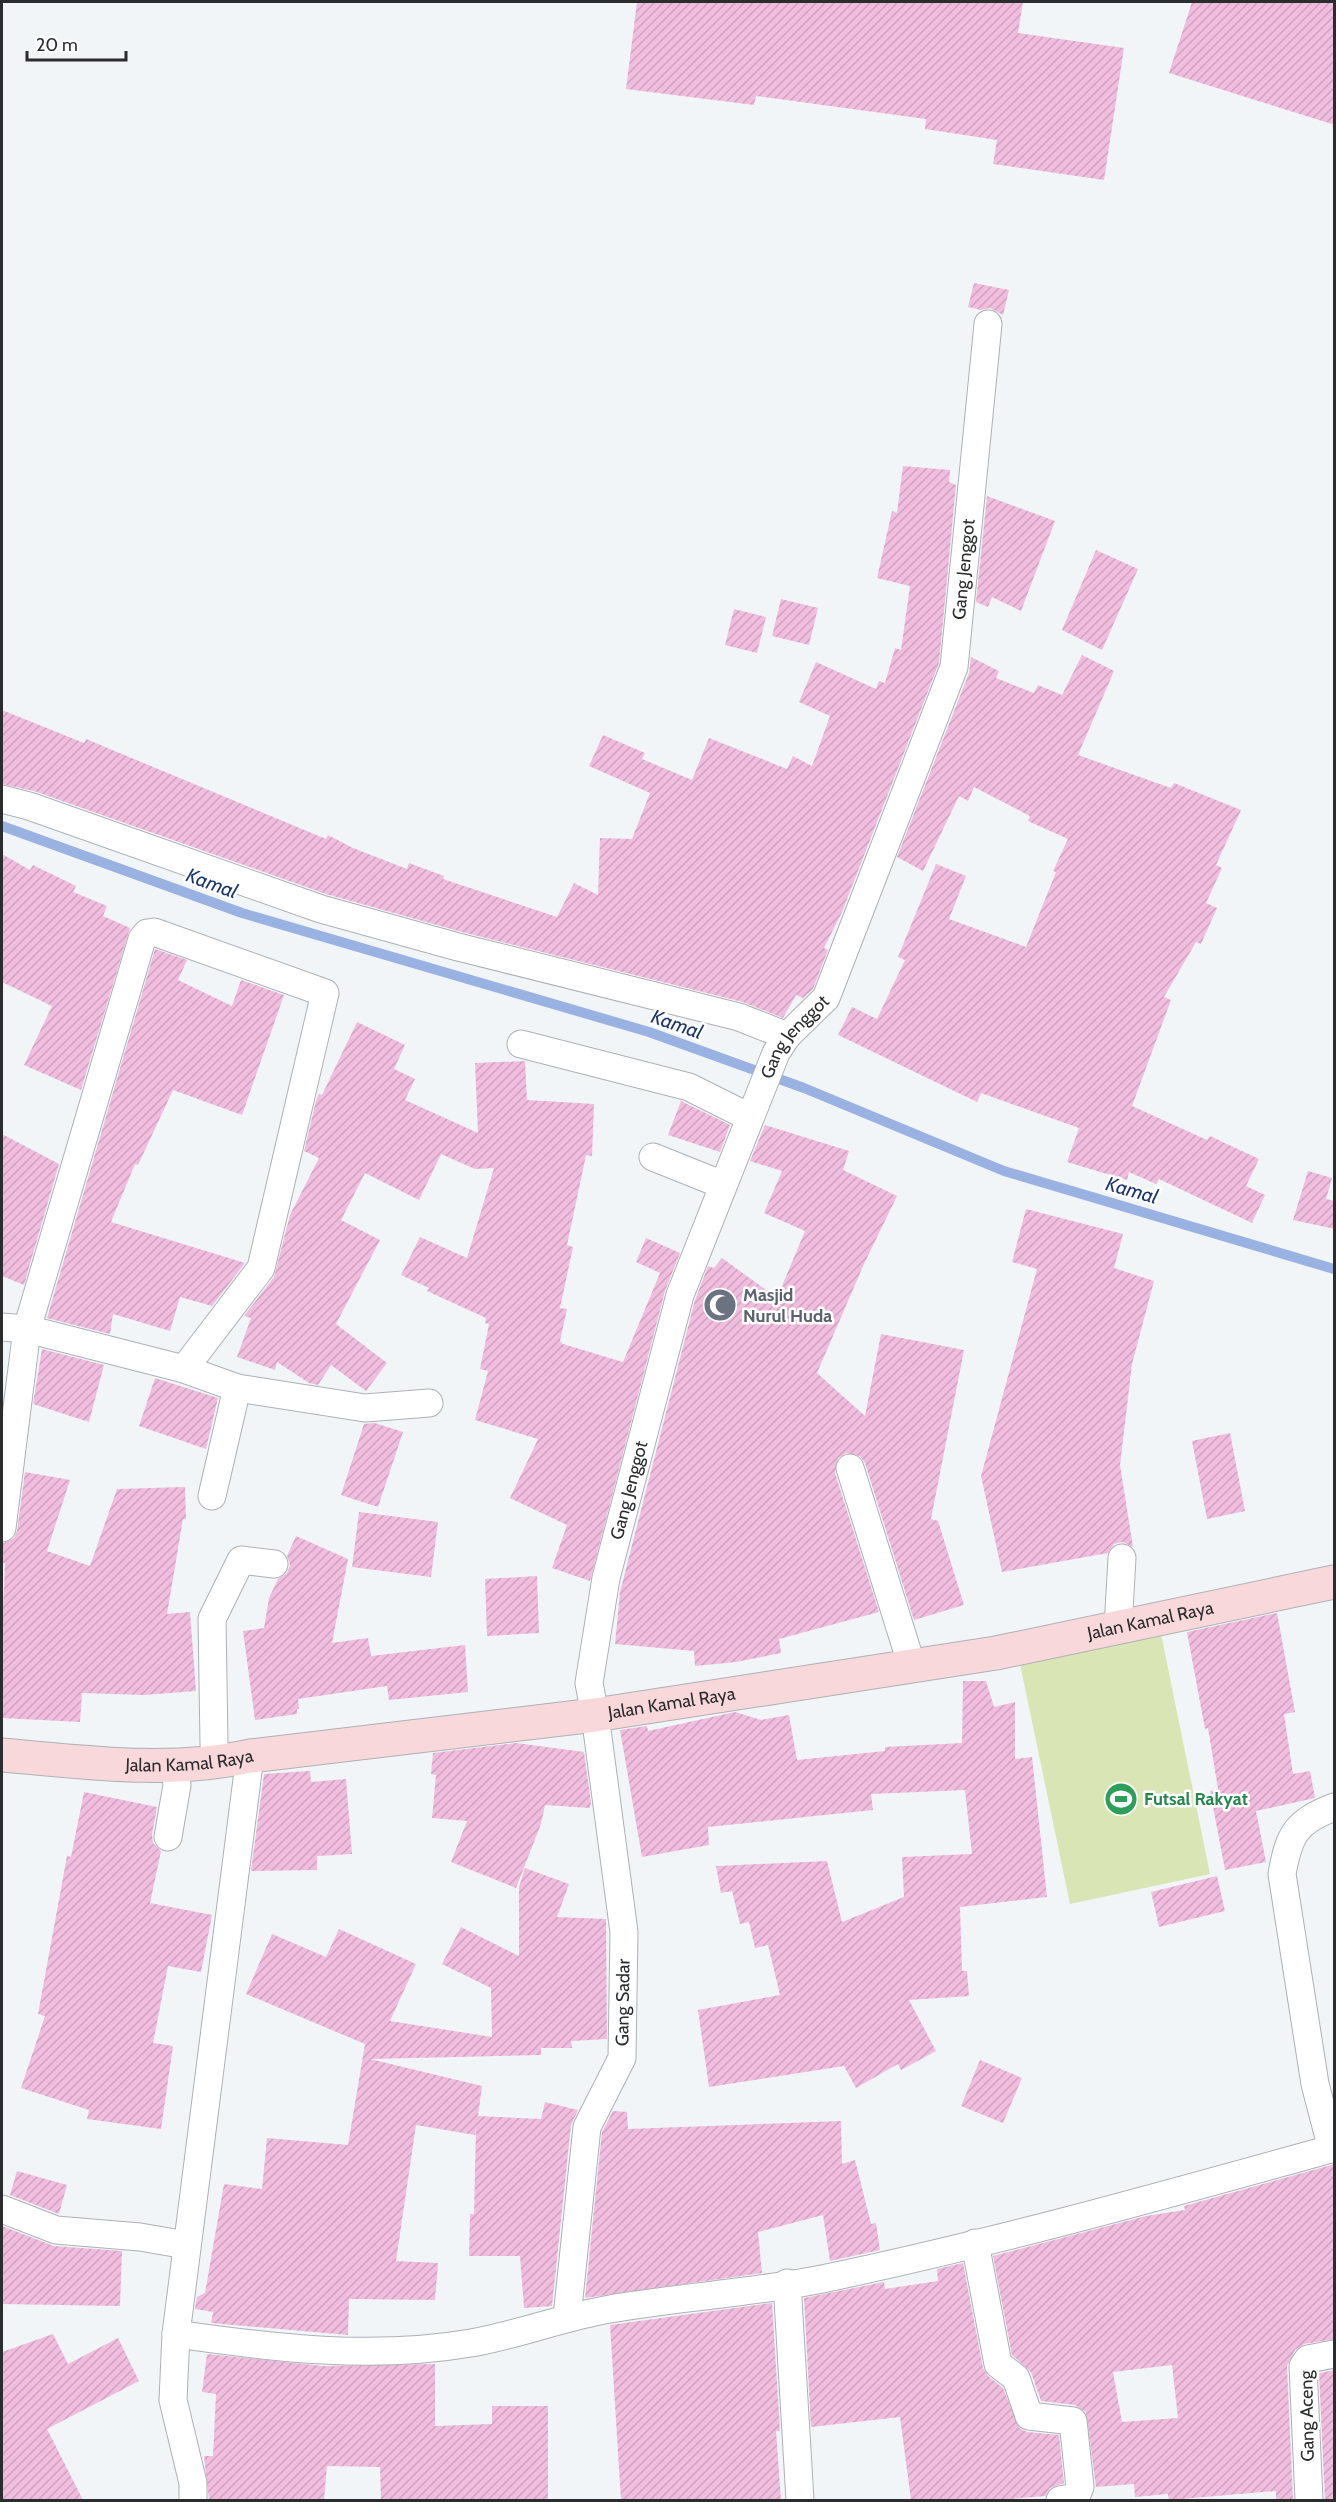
<svg xmlns="http://www.w3.org/2000/svg" width="1336" height="2502" font-family="Cabin,sans-serif">
  <style>
    .park { fill: #d9e5b4 }
    .lines { fill: none; stroke-linecap: round; stroke-linejoin: round }
    .stream { stroke: #9ab2e2; stroke-width: 10 }
    .building { fill: url(#building-hatch); fill-rule: evenodd }
    .street-casing { stroke: #adb1b4; stroke-width: 29 }
    .secondary-casing { stroke: #adb1b4; stroke-width: 35 }
    .street { stroke: #fff; stroke-width: 27 }
    .secondary { stroke: #f9d8dc; stroke-width: 33 }
    .labels { text-anchor: middle; stroke-width: 5; stroke-linejoin: round; paint-order: stroke }
    .street-label { font-size: 18px; fill: #2b2c2d; stroke: #fff }
    .worship-label { font-size: 18px; font-weight: bold; fill: #5b616d; stroke: #fff; text-anchor: start }
    .leisure-label { font-size: 18px; font-weight: bold; fill: #27864d; stroke: #fff; text-anchor: start }
    .water-label { font-size: 20px; font-style: italic; fill: #1c356e; stroke: #fff }
  </style>
  <defs>
    <pattern id="building-hatch" width="6" height="6" patternUnits="userSpaceOnUse" patternTransform="scale(1.5)"><rect width="6" height="6" fill="#f1bddf"/><path d="M-1 1l2-2M0 6l6-6M5 7l2-2" fill="none" stroke="#cfa3c0"/></pattern>
  </defs>
  <rect width="100%" height="100%" fill="#f1f5f8"/>
  <!-- park -->
  <path class="park" d="M1160 1629 1210 1874 1070 1904 1019 1659Z"/>
  <g class="lines">
    <!-- stream -->
    <path class="stream" d="M2 826 242 913 649 1032 804 1088 1004 1171 1334 1269"/>
  </g>
  <!-- building -->
  <path class="building" d="M637 2H1023L1018 33 1124 48 1104 180 993 164 997 140 925 129 926 119 756 96 754 105 626 89Z
    M1192 2H1335V125L1169 73Z
    M974 283 1009 290 1003 315 990 308 981 310 968 307Z
    M903 466 950 470 949 482 956 485 939 663 842 912 824 948 828 950 813 989 803 998 796 995 783 1018 743 1002 462 932 326 894 34 791 2 784V710L84 743 86 739 326 839 328 835 353 848 407 869 409 863 444 876 443 879 557 917 574 883 598 895 600 838 632 839 650 793 589 766 603 735 645 753 642 759 692 780 709 738 787 769 793 756 812 766 830 716 799 702 816 662 876 689 879 681 885 683 895 648 901 650 910 586 877 578 892 511 897 513Z
    M987 496 1055 521 1021 611 992 597 988 607 976 602Z
    M1096 550 1138 569 1102 650 1062 630Z
    M781 599 818 608 809 645 772 636Z
    M734 609 766 617 757 653 725 645Z
    M1082 655 1114 671 1078 755 1171 788 1174 783 1241 810 1216 865 1222 868 1206 903 1217 908 1201 944 1196 942 1164 997 1171 1000 1132 1106 1207 1140 1210 1136 1259 1159 1246 1186 1265 1195 1252 1223 1159 1179 1156 1184 1129 1172 1127 1180 1067 1162 1079 1128 981 1093 977 1102 838 1035 852 1007 877 1019 905 960 898 957 936 864 966 876 949 919 1026 947 1056 872 1053 871 1068 839 1028 821 1030 816 974 787 968 801 959 796 923 871 897 857 969 673 971 657 999 671 996 678 1034 693 1038 685 1062 695Z
    M2 854 30 870 33 865 76 886 73 892 107 906 103 916 130 928 81 1090 24 1065 52 1006 2 982Z
    M155 949 187 960 178 980 232 1006 241 980 284 995 242 1115 173 1090 138 1165 135 1164 111 1222 245 1263 212 1306 180 1297 170 1331 113 1314 110 1334 47 1318Z
    M357 1022 405 1045 394 1069 415 1079 405 1100 478 1133 475 1063 525 1061 527 1100 594 1104 592 1156 586 1155 567 1245 573 1247 560 1308 567 1309 560 1341 563 1344 623 1362 660 1273 636 1262 646 1238 680 1253 665 1291 590 1581 552 1568 567 1525 510 1498 538 1439 475 1420 488 1371 480 1369 489 1324 485 1323 486 1318 427 1291 429 1288 401 1275 420 1237 467 1258 494 1168 475 1169 441 1154 419 1200 365 1173 341 1220 380 1240 336 1324 387 1363 366 1391 331 1365 318 1385 309 1383 277 1362 275 1370 237 1357 251 1318 244 1316 274 1277 290 1215 319 1158 304 1151 316 1101 319 1094 322 1095Z
    M681 1101 730 1125 720 1152 668 1135Z
    M765 1125 849 1151 843 1170 897 1196 864 1264 817 1373 865 1416 881 1334 964 1350 931 1519 938 1521 964 1605 914 1620 865 1463 860 1456 846 1453 838 1458 835 1473 879 1612 779 1639 781 1653 736 1662 695 1666 694 1651 615 1644 620 1592 695 1300 708 1266 714 1268 722 1258 777 1298 805 1231 764 1213 782 1171 750 1161Z
    M2 1134 59 1164 24 1285 2 1276Z
    M1308 1171 1332 1178 1326 1199 1335 1201V1229L1293 1220Z
    M1026 1209 1123 1234 1114 1268 1154 1281 1132 1364 1120 1465 1133 1547 1122 1542 1114 1544 1108 1553 1002 1572 981 1476 1037 1269 1012 1262Z
    M42 1349 104 1365 89 1422 33 1404Z
    M155 1378 218 1398 206 1449 139 1426Z
    M375 1423 403 1432 378 1507 341 1495 364 1424Z
    M1230 1433 1245 1511 1207 1519 1192 1441Z
    M25 1472 70 1480 47 1551 90 1566 117 1489 185 1487 186 1519H183L167 1614 190 1612 196 1691 144 1695 82 1693 80 1722 2 1718V1630L5 1563H2V1544L14 1538 17 1531Z
    M359 1512 438 1522 431 1577 352 1567Z
    M296 1536 348 1559 332 1643 368 1638 371 1656 465 1645 468 1692 389 1700 387 1686 298 1699 299 1709H297V1714L255 1720 243 1631 264 1628 269 1598 278 1579 287 1573 290 1565 287 1556Z
    M537 1576 539 1633 487 1636 485 1579Z
    M1277 1613 1295 1712 1284 1714 1293 1774 1310 1771 1315 1798 1256 1811 1266 1862 1225 1870 1210 1791 1218 1789 1208 1728 1205 1729 1187 1632Z
    M963 1681H986L994 1707 1015 1702V1759L1032 1757 1047 1897 960 1907 962 1971H967L969 1996 909 2000 936 2051 901 2070 898 2064 856 2088 844 2066 709 2087 698 2010 780 1995 768 1945 755 1948 749 1922 740 1924 732 1891 721 1893 716 1866 827 1861 842 1922 904 1897 902 1857 972 1854 965 1790 871 1794 873 1810 708 1827 709 1845 642 1857 620 1730 647 1726 648 1731 735 1712 761 1720 789 1715 797 1760 885 1751V1747L962 1743Z
    M516 1743 584 1752 591 1803 590 1808 545 1805 541 1824 516 1888 451 1862 467 1821 432 1818 436 1775 431 1774 433 1753Z
    M310 1771 311 1782 346 1779 352 1854 317 1856V1870L251 1871 264 1774Z
    M84 1792 157 1807 152 1835 153 1843 161 1851 150 1903 212 1915 201 1972 168 1966 153 2043 173 2046 161 2129 87 2119 89 2110 21 2088 45 2016 38 2014 67 1856 71 1857Z
    M525 1868 569 1884 557 1917 606 1919 607 2039 571 2041 572 2048H541V2055L370 2059 482 2086 478 2116 541 2119 545 2102 578 2110 571 2125 552 2306 524 2308 520 2256H469L470 2214H474L476 2126 475 2135 416 2125 396 2261 438 2263 435 2300 349 2299 348 2335 211 2323 213 2312 195 2309 197 2297 205 2293 224 2184 262 2189 267 2138 348 2145 365 2044 246 1994 272 1934 326 1957 339 1929 416 1964 390 2021 492 2037 491 1988 442 1964 461 1927 519 1956V1887Z
    M1217 1876 1225 1911 1159 1927 1151 1892Z
    M980 2060 1022 2078 1003 2123 961 2106Z
    M613 2111 627 2112 628 2129 841 2121 842 2164 855 2160 871 2224 876 2223 880 2250 830 2261 823 2215 758 2232 762 2273 585 2298 602 2132Z
    M1335 2164V2339L1304 2344 1295 2350 1287 2366 1293 2500H1276V2491L1169 2500 1168 2494 1135 2497 1134 2484 1096 2487 1086 2412 1075 2405 1041 2401 1031 2372 1012 2355 993 2256 1146 2216 1185 2210 1184 2206ZM1172 2365 1178 2418 1122 2422 1113 2372Z
    M17 2171 67 2185 59 2214 10 2195Z
    M2 2226 54 2246 122 2251 120 2306 2 2304Z
    M963 2263 983 2368 988 2376 1003 2388 1019 2428 1027 2432 1059 2435 1064 2483 1050 2488 1045 2496 999 2500H911L900 2417 811 2427 804 2298 884 2282 885 2289 938 2281 937 2269Z
    M772 2303 780 2431H776L781 2500H621L610 2325Z
    M53 2334 68 2364 118 2338 139 2381 47 2429 83 2500H2V2352Z
    M207 2354 323 2366 435 2364V2426L492 2424V2406H548V2500H381L380 2467 327 2466 324 2500H209L204 2456H213L216 2394 202 2392Z
    M1335 2370V2500H1325L1319 2373Z"/>
  <g class="lines">
    <!-- street casing -->
    <g class="street-casing">
      <g id="street">
        <path d="M2 799 29 806 321 909 458 947 739 1017 787 1036"/>
        <path d="M521 1044 689 1087 749 1117"/>
        <path d="M653 1157 723 1185"/>
        <path d="M2 1327 27 1329 184 1369 237 1388 365 1408 429 1403"/>
        <path d="M850 1468 912 1666"/>
        <path d="M212 1496 237 1388"/>
        <path d="M2 1528 27 1329 142 939 147 933 154 932 325 993 261 1268 184 1369"/>
        <path d="M1118 1628 1122 1558"/>
        <path d="M218 1763 214 1744 212 1619 241 1560 274 1564"/>
        <path d="M168 1837 177 1785 175 1765"/>
        <path d="M1332 2149 1315 2084 1282 1874C1289 1834 1296 1822 1334 1807"/>
        <path d="M2 2209 56 2230 140 2237 186 2245"/>
        <path d="M975 2243 998 2364 1016 2378 1029 2416 1073 2421 1080 2487 1076 2497 1060 2500"/>
        <path d="M787 2283 800 2500"/>
        <path id="s1" d="M567 2317 587 2127 622 2058 624 1932 595 1715 589 1683 606 1578 680 1295 776 1053 787 1036 826 998 954 667 988 324"/>
        <path d="M176 2334C274 2348 372 2360 471 2343 518 2335 563 2317 610 2309 680 2297 752 2293 822 2279 994 2243 1165 2195 1334 2148"/>
        <path d="M193 2500V2483L173 2400 176 2334 250 1756"/>
        <path d="M1309 2500 1303 2366 1308 2359 1334 2354"/>
      </g>
    </g>
    <!-- secondary casing -->
    <g class="secondary-casing">
      <g id="secondary">
        <path id="s2" d="M2 1755C84 1762 168 1774 250 1756L595 1715 996 1653 1334 1582"/>
      </g>
    </g>
    <!-- street -->
    <use href="#street" class="street"/>
    <!-- secondary -->
    <use href="#secondary" class="secondary"/>
  </g>
  <!-- icons -->
  <defs>
    <g id="mosque-disc" transform="scale(1.725)"><circle r="9.5" fill="#6b7280" stroke="#fff"/><path d="M3.5-4.9A6 6 0 1 0 3.5 4.9A5 5 0 1 1 3.5-4.9Z" fill="#fff"/></g>
    <g id="stadium-disc" transform="scale(1.725)"><circle r="9.5" fill="#2e9e5b" stroke="#fff"/><path d="M0-5a6.5 5 0 1 0 0 10a6.5 5 0 1 0 0-10ZM-3.5-1.8h7v3.6h-7Z" fill="#fff"/></g>
  </defs>
  <g fill-rule="evenodd">
    <use href="#mosque-disc" x="720" y="1305"/>
    <use href="#stadium-disc" x="1121" y="1799"/>
  </g>
  <g class="labels">
    <!-- street labels -->
    <g class="street-label">
      <text dy="6" stroke="none"><textPath href="#s1" startOffset="1833">Gang Jenggot</textPath></text>
      <text dy="6" stroke="none"><textPath href="#s1" startOffset="1329">Gang Jenggot</textPath></text>
      <text dy="6" stroke="none"><textPath href="#s1" startOffset="843">Gang Jenggot</textPath></text>
      <text dy="6" stroke="none"><textPath href="#s2" startOffset="1160">Jalan Kamal Raya</textPath></text>
      <text dy="6" stroke="none"><textPath href="#s2" startOffset="674">Jalan Kamal Raya</textPath></text>
      <text dy="6" stroke="none"><textPath href="#s2" startOffset="188">Jalan Kamal Raya</textPath></text>
      <text dy="6" stroke="none"><textPath href="#s1" startOffset="324">Gang Sadar</textPath></text>
      <text transform="translate(1307 2416) rotate(-91)" y="6">Gang Aceng</text>
    </g>
    <!-- worship labels -->
    <g class="worship-label">
      <text x="743" y="1301">Masjid<tspan x="743" dy="21">Nurul Huda</tspan></text>
    </g>
    <!-- leisure labels -->
    <g class="leisure-label">
      <text x="1144" y="1805">Futsal Rakyat</text>
    </g>
    <!-- water labels -->
    <g class="water-label">
      <text transform="translate(212 883) rotate(20)" y="7">Kamal</text>
      <text transform="translate(677 1024) rotate(19)" y="7">Kamal</text>
      <text transform="translate(1132 1190) rotate(16)" y="7">Kamal</text>
    </g>
  </g>
  <!-- border -->
  <rect width="1336" height="2502" fill="none" stroke="#2b2c2d" stroke-width="6"/>
  <!-- scale -->
  <path d="M27 51v9h99v-9" fill="none" stroke="#2b2c2d" stroke-width="3"/>
  <text x="36" y="51" font-size="18" fill="#2b2c2d" stroke="#ffffff" stroke-width="4.5" paint-order="stroke">20 m</text>
</svg>
